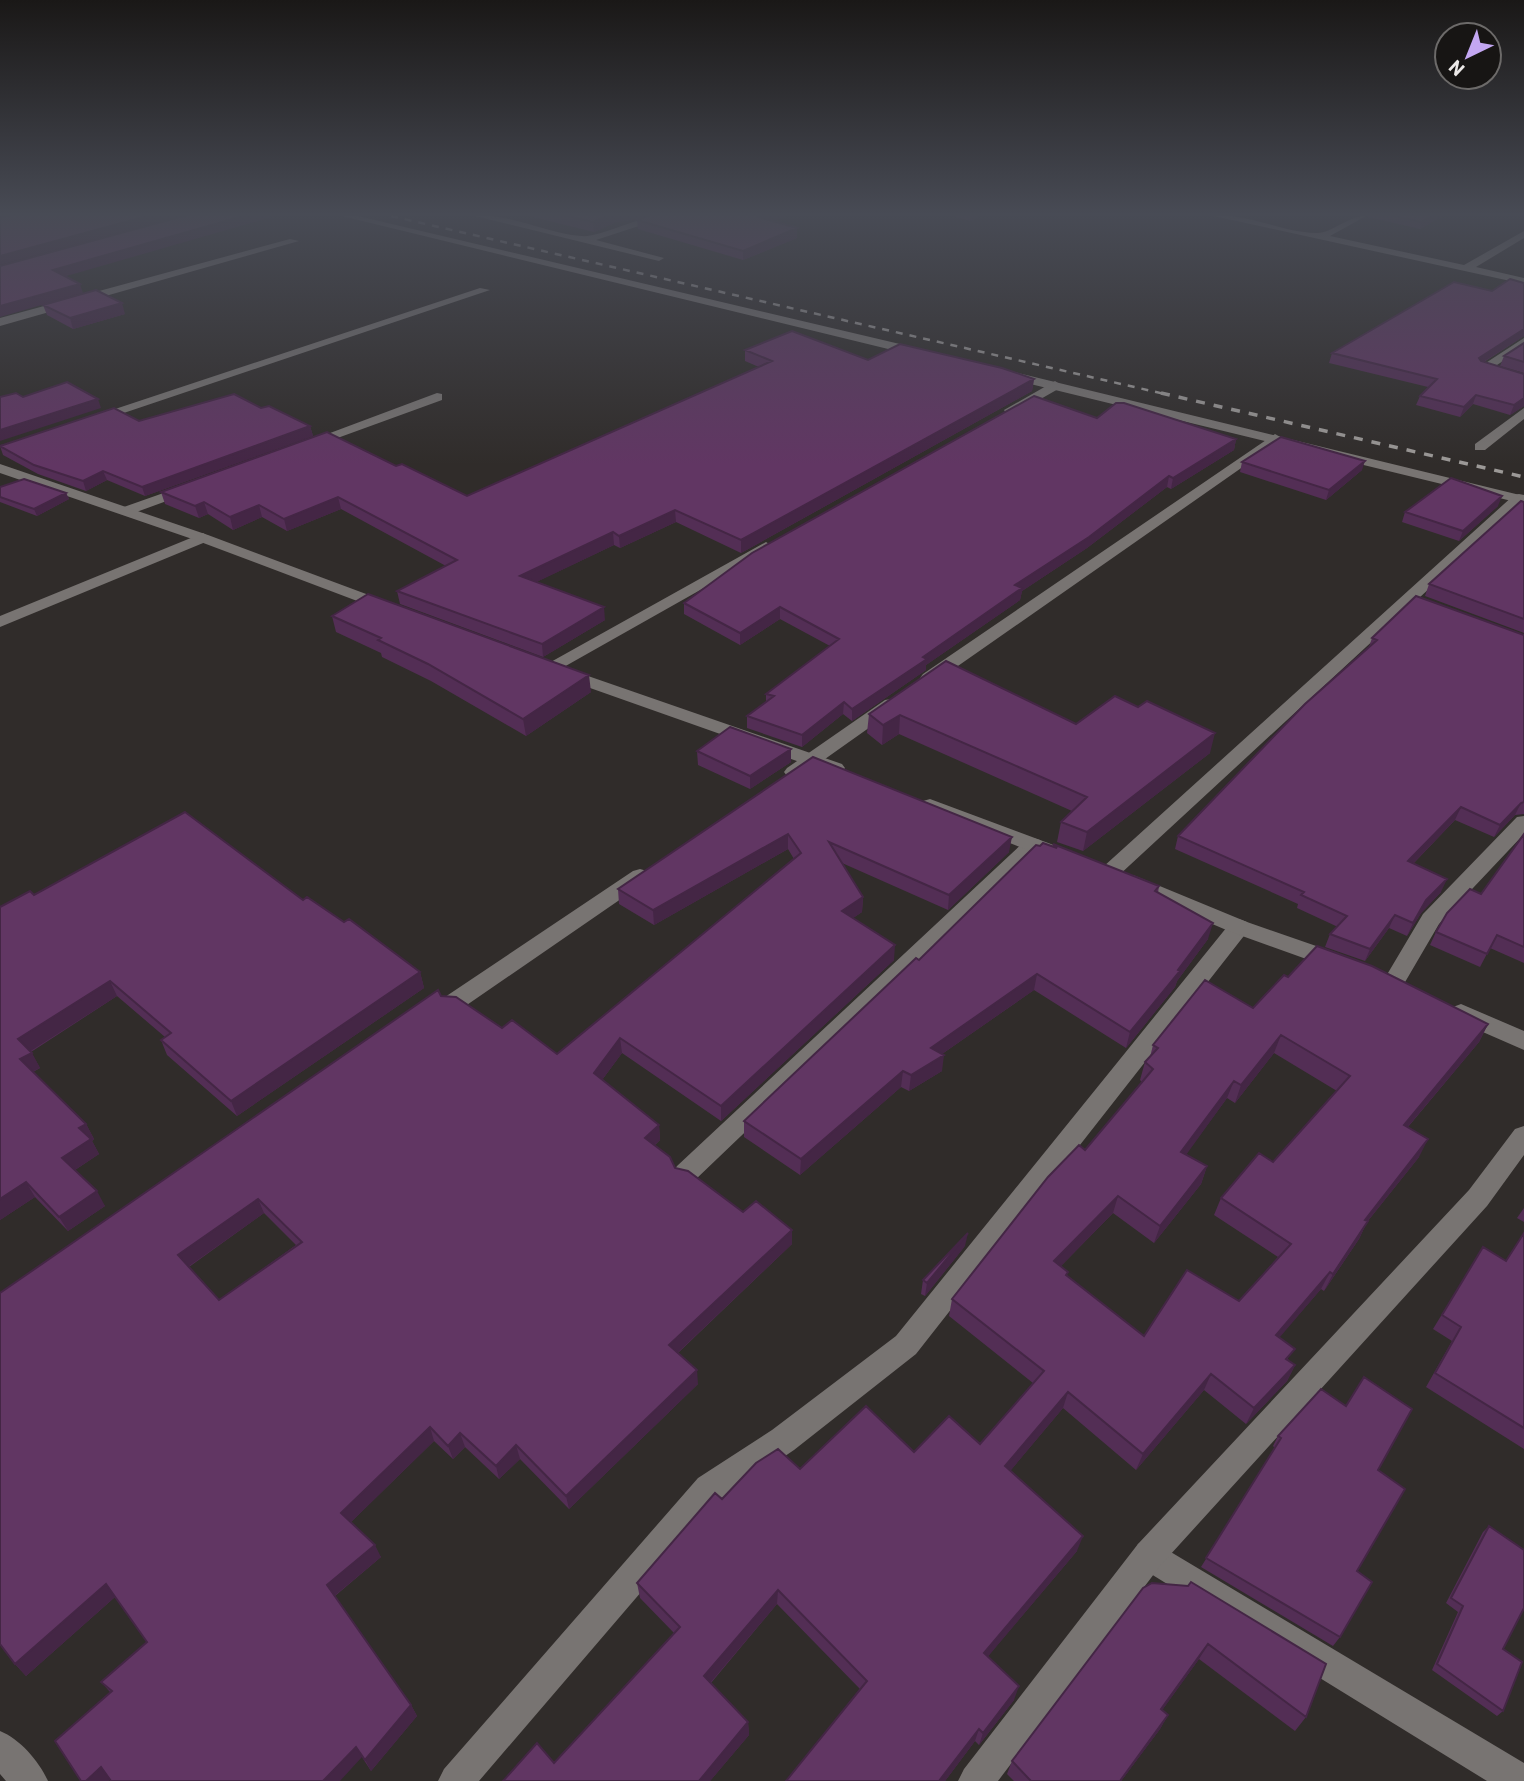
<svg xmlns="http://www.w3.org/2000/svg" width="1524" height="1781" font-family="Barlow,sans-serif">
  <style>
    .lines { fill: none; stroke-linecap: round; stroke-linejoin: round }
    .street { fill: #787472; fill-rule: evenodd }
    .secondary { fill: #787472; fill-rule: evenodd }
    .rail-far1 { stroke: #9c9997; stroke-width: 2.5; stroke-dasharray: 7 7; stroke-linecap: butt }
    .rail { stroke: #9c9997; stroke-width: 3.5; stroke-dasharray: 9 9; stroke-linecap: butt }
    .wall { fill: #532e55; fill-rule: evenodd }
    .shaded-wall { fill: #442645 }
    .building { fill: #613663; stroke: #442645; stroke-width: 2; fill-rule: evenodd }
  </style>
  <rect width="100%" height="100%" fill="#302c2a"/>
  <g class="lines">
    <!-- street -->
    <path class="street" d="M475 216C510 213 545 233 581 236 600 238 637 216 664 216L663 218 596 240 664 258 659 261Z
      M1214 216C1248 213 1281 232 1316 233 1331 234 1347 216 1366 216L1330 236 1464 265 1524 231V238L1476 267 1524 278V284Z
      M290 239 299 241 0 326V318Z
      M480 288 490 290 97 422 92 423 85 419Z
      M1524 338V347L1494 367 1524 375V383L1478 368Z
      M1055 381 1061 385 1060 388 1016 413H1006L1004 410Z
      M437 393 442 394V400L310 448H300L298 445Z
      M1524 408V419L1485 450H1475V444Z
      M1275 434 1282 438 1280 441 935 682H923L920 678 923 674Z
      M189 484 196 488 194 491 131 514 126 515 119 511 121 508Z
      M1519 494 1524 495V501L1117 877H1103L1100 872 1103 867 1514 495Z
      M203 533 211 538 208 541 0 627V616Z
      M766 542 774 547 771 550 555 672H543L540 668Z
      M891 699 900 704 897 708 801 776H787L784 772 787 768 885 700Z
      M1524 816V834L1439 924 1401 989 1393 991 1385 989 1382 983 1423 914 1517 817Z
      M1033 838 1040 840 1043 845 1040 850 695 1180 686 1184 677 1180 673 1173 677 1166 1026 840Z
      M640 869 647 871 650 876 647 881 461 1009 453 1011 445 1009 442 1003 445 997 633 871Z
      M1239 919 1247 922 1250 927 1247 932 916 1354 794 1450 720 1500 479 1781H438L444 1769 698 1478 772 1430 896 1336 1231 922Z
      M1149 1539 1524 1763V1781H1487L1138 1566 1133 1555 1138 1544Z
      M0 1731C20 1739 39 1761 48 1781H6L0 1774Z"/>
    <!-- secondary -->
    <path class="secondary" d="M342 216H358L921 349 927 353 921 357Z
      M1006 370 1524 496V504L1002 377V371Z
      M0 464 208 535 393 604 395 607 393 610H381L198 541 0 473Z
      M565 668 842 764 845 768 842 772H828L559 677 556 673 559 669Z
      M930 799 1067 850 1070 855 1067 860H1053L923 809 920 805 923 801Z
      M1133 875 1247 922 1345 956 1348 962 1345 968 1337 970 1231 932 1126 887 1123 882 1126 877Z
      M1461 1004 1524 1031V1050L1453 1019 1450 1013 1453 1007Z
      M1524 1126V1155L1487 1206 1160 1566 998 1781H958L964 1769 1138 1544 1469 1190 1515 1129Z"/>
    <!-- rail-far1 -->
    <path class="rail-far1" d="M391 216 1169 395"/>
    <!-- rail -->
    <path class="rail" d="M1161 393 1524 477"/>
  </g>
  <!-- wall -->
  <path class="wall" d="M525 215H789L773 221 797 228V238L743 260 638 229 637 220 644 218 616 222 594 232Z
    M950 215H983L970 221Z
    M1367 215H1444L1420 229 1368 217Z
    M43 305 125 314 73 329 47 315Z
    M1524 336 1484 362 1524 406 1510 415 1473 404 1460 417 1416 405 1420 396 1428 387 1329 363 1332 353Z
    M1524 343V373L1500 366 1504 356Z
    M745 350 868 360 1034 379 1032 391 741 553 676 522 620 548 614 545 536 582 605 620 543 657 400 604 397 591 446 566 341 509 287 531 262 517 233 530 208 514 199 518 165 504 161 492 396 466 467 496 759 367 745 361Z
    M261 408 310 426 313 436 145 496 107 480 86 491 38 474 3 455 0 446V445L139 421Z
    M1097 418 1236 439 1234 450 1171 489 1167 487 1087 548 1022 591 1020 600 926 665V670L852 721 843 714 802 747 747 728V716L766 702V694L830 646 780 619 740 645 684 614V603Z
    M1242 462 1362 470 1326 500 1240 472Z
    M0 487 66 493 69 499 37 516 0 502Z
    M1524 502V633L1425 596 1429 584Z
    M1498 506 1459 541 1402 522 1405 512Z
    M332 616 591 692 526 736 431 681 382 657 381 653 336 632Z
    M1524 635V814L1515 815 1494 837 1455 820 1413 864 1441 892 1421 913 1407 936 1389 928 1365 961 1325 947 1330 934 1338 927 1297 908 1298 904 1175 849 1178 836 1369 647 1372 638Z
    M946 661 1076 724 1210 753 1083 851 1057 842 1061 822 1072 811 899 734 882 745 867 733 869 714Z
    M697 751 791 762 750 789 698 765Z
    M813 757 1009 852 948 910 842 863 863 897 862 912 853 918 894 960 721 1121 622 1053 602 1080 659 1125 660 1140 655 1145 675 1168 792 1244 678 1353 698 1384 569 1509 520 1459 499 1479 465 1447 453 1459 434 1441 351 1522 381 1557 335 1596 411 1705 417 1716 371 1771 362 1757 110 1779 108 1781H81L110 1692 101 1682 147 1642 115 1597 26 1676 15 1664 0 1293 441 996 502 1028 557 1054 794 859 788 849 654 925 619 904 618 889ZM264 1213 296 1245 219 1300 189 1267Z
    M1524 834V963L1490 948 1480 967 1430 945 1436 932 1481 894Z
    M1053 844 1159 886 1158 893 1208 939 1177 981 1175 987 1126 1048 1034 990 942 1054V1071L909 1091 901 1087 800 1175 744 1137V1121L919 960 1040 846 1053 847Z
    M34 895 303 900 344 922 420 972 424 988 237 1116 167 1055 161 1040 165 1037 117 996 31 1052 40 1068 33 1072 86 1124 94 1139 92 1141 99 1154 75 1170 105 1206 68 1231 35 1197 0 1220Z
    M1288 977 1488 1024 1479 1042 1408 1127 1419 1157 1367 1222 1359 1239 1324 1291 1321 1289 1279 1337 1289 1361 1295 1365 1287 1381 1246 1424 1204 1390 1136 1470 1063 1408 1010 1471 1077 1551 988 1656 1014 1700 979 1745 975 1741 945 1781H786L860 1689 777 1604 711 1683 748 1722 749 1735 710 1781H503L554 1763 674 1633 640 1598 637 1583 722 1499 800 1469 914 1452 980 1444 1033 1383 949 1316 952 1299 1085 1150 1142 1082 1140 1080 1145 1062 1150 1057 1153 1045 1253 1008ZM1274 1053 1337 1091 1273 1162 1221 1198 1214 1215 1278 1257 1239 1301 1144 1336 1067 1276 1061 1266 1113 1213 1154 1243 1201 1184 1207 1166 1186 1154 1227 1098 1235 1103Z
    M1524 1208V1222L1517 1218Z
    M1524 1233V1449L1426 1387 1452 1341 1433 1329 1483 1247 1506 1261Z
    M965 1246 925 1296 921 1294 923 1280Z
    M1278 1436 1378 1470 1340 1637 1333 1646 1201 1567 1275 1448 1273 1446Z
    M1489 1526 1503 1649V1711L1497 1716 1432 1670 1458 1612 1446 1603 1483 1532Z
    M1143 1588 1306 1717 1295 1731 1199 1659 1162 1710 1168 1715 1160 1729 1121 1781H1014L1007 1774 1012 1761Z"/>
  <!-- shaded-wall -->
  <path class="shaded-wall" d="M151 215H185L0 265V256Z
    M247 215H279L56 279 53 270Z
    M609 215H656L616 222 594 232 593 222Z
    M763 215H789L759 226V217Z
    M971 215H983L970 221Z
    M1434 215H1444L1420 229 1421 222Z
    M797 228V238L743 260V251Z
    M80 284 83 293 0 317V306Z
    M122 303 125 314 73 329 70 318Z
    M1524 329V336L1475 367 1479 358Z
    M1034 379 1032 391 741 553V540Z
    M1476 395 1473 404 1460 417 1464 407Z
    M1524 398V406L1510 415 1514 405Z
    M98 399 101 408 0 441V430Z
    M310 426 313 436 145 496 142 487Z
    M1236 439 1234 450 1171 489 1173 478Z
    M1365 461 1362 470 1326 500 1329 490Z
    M103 471 107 480 86 491 83 481Z
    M1169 476 1167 487 1087 548 1022 591 1020 600 926 665V670L852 721V709L923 657 1015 585Z
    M66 493 69 499 37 516 34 509Z
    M1502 496 1498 506 1459 541 1463 531Z
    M338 497 341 509 287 531 284 519Z
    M204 502 208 514 199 518 195 506Z
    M259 505 262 517 233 530 230 517Z
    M675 510 676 522 620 548 619 536Z
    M613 532 614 545 522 589 520 576Z
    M604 607 605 620 543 657 542 644Z
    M780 607V619L740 645V633Z
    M589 675 591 692 526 736 523 719Z
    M844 702 843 714 802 747V735Z
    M900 715 899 734 882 745 883 725Z
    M1215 733 1210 753 1083 851 1087 832Z
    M791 749V762L750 789V776Z
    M1521 803 1515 815 1494 837 1500 825Z
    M1461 807 1455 820 1403 874 1408 861Z
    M788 834V849L654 925 653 910Z
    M1012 837 1009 852 948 910 949 895Z
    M1447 879 1441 892 1421 913 1407 936 1413 923 1426 900Z
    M863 897 862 912 841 926 842 911Z
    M1395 915 1389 928 1365 961 1370 949Z
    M1213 923 1208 939 1177 981 1175 987 1126 1048 1130 1032Z
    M895 945 894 960 721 1121V1106Z
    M420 972 424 988 237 1116 231 1101Z
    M1037 974 1034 990 929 1063 931 1048Z
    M110 981 117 996 26 1054 18 1039Z
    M1488 1024 1479 1042 1395 1142 1404 1125Z
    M1281 1035 1274 1053 1235 1103 1241 1085Z
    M620 1038 622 1053 596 1088 594 1073Z
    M32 1053 40 1068 28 1074 20 1059Z
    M944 1055 942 1071 909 1091 911 1075Z
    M903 1071 901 1087 800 1175 801 1159Z
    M1234 1081 1227 1098 1176 1169 1181 1152Z
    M86 1124 94 1139 92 1141 99 1154 70 1173 62 1158 79 1128Z
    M659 1125 660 1140 646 1152 645 1138Z
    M1428 1139 1419 1157 1367 1222 1359 1239 1324 1291 1333 1274 1365 1220Z
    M1207 1166 1201 1184 1154 1243 1160 1226Z
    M26 1182 35 1197 0 1220V1199Z
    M97 1191 105 1206 68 1231 59 1217Z
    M1118 1196 1113 1213 1049 1278 1054 1261Z
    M258 1199 264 1213 185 1269 178 1255Z
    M792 1230V1244L671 1359 669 1345Z
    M968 1233 965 1246 925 1296 927 1283Z
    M1330 1272 1321 1289 1268 1351 1276 1335Z
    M1295 1365 1287 1381 1246 1424 1254 1408Z
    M697 1370 698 1384 569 1509 566 1496Z
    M1211 1374 1204 1390 1136 1470 1143 1454Z
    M1068 1392 1063 1408 1001 1482 1005 1466Z
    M430 1427 434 1441 347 1526 341 1513Z
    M460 1433 465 1447 453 1459 448 1446Z
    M516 1445 520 1459 499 1479 496 1466Z
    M1083 1536 1077 1551 980 1666 984 1653Z
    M375 1545 381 1557 333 1597 327 1585Z
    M106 1584 116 1596 26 1676 15 1664Z
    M778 1590 777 1604 705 1689 704 1676Z
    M1208 1644 1199 1659 1153 1723 1161 1709Z
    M1019 1686 1014 1700 979 1745 983 1733Z
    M411 1705 417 1716 371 1771 365 1760Z
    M1168 1715 1160 1729 1121 1781H1120Z
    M748 1722 749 1735 710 1781H699Z
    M979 1729 975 1741 945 1781H939Z
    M356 1747 362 1757 340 1781H323Z
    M101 1767 112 1778 108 1781H86Z"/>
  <!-- building -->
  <path class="building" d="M10 215H151L0 256V218Z
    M187 215H247L53 270 80 284 0 306V266Z
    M563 215H609L593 222Z
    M650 215H763L759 217 797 228 743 251 637 220Z
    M1391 215H1434L1421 222Z
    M1510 279 1524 283V329L1479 358 1481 361 1524 374V398L1514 405 1476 395 1464 407 1420 396 1437 379 1332 353 1454 282 1492 291Z
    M96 290 122 303 70 318 43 305Z
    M792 331 868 360 900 344 1002 368 1034 379 741 540 675 510 619 536 613 532 520 576 604 607 542 644 397 591 457 560 338 497 284 519 259 505 230 517 204 502 195 506 161 492 327 432 396 466 402 464 467 496 772 361 745 350Z
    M1524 343V362L1504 356Z
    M67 382 98 399 0 430V397L16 393 23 397Z
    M234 394 261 408 269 406 310 426 142 487 103 471 83 481 34 465 0 446 114 408 139 421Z
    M1034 396 1097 418 1116 403H1124L1236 439 1173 478 1169 476 1089 537 1015 585 1022 588 923 657 927 659 852 709 844 702 802 735 747 716 774 696 766 694 839 639 780 607 740 633 684 603 752 553Z
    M1281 437 1365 461 1329 490 1242 462Z
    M1451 478 1502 496 1463 531 1405 512Z
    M24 479 66 493 34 509 0 497V487Z
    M1521 501 1524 502V619L1429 584Z
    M368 594 589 675 523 719 428 664 378 640 381 638 332 616Z
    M1416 596 1524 635V802L1521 803 1500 825 1461 807 1408 861 1447 879 1426 900 1413 923 1395 915 1370 949 1330 934 1347 916 1301 895 1304 892 1178 836 1305 704 1377 640 1372 638Z
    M946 661 1076 724 1115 696 1138 707 1147 701 1215 733 1087 832 1061 822 1087 797 900 715 883 725 869 714Z
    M730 727 791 749 750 776 697 751Z
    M813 757 1012 837 949 895 829 842 863 897 842 911 895 945 721 1106 620 1038 594 1073 659 1125 645 1138 670 1157 675 1168 688 1171 743 1212 756 1201 792 1230 669 1345 697 1370 566 1496 516 1445 496 1466 460 1433 448 1446 430 1427 341 1513 375 1545 327 1585 411 1705 365 1760 356 1747 323 1781H111L101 1767 86 1781H81L55 1741 112 1691 101 1682 147 1642 106 1584 15 1664 0 1644V1293L438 990 441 996 456 997 502 1028 512 1020 557 1054 801 853 788 834 653 910 618 889ZM258 1199 302 1242 219 1300 178 1255Z
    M185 812 303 900 307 897 344 922 349 919 420 972 231 1101 161 1040 171 1033 110 981 18 1039 32 1053 20 1059 86 1124 79 1128 91 1139 62 1158 97 1191 59 1217 26 1182 0 1199V907L30 891 34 895Z
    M1524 834V947L1497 935 1487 954 1436 932 1447 913 1470 889 1481 894Z
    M1043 843 1057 848 1053 844 1159 886 1155 891 1213 923 1178 970 1180 971 1130 1032 1037 974 931 1048 944 1055 911 1075 903 1071 801 1159 744 1121 916 958 919 960 1036 845 1040 846Z
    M1317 946 1372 966 1488 1024 1404 1125 1428 1139 1365 1220 1368 1221 1333 1274 1330 1272 1276 1335 1295 1349 1286 1359 1295 1365 1254 1408 1211 1374 1143 1454 1068 1392 1005 1466 1083 1536 984 1653 1019 1686 983 1733 979 1729 939 1781H786L867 1681 778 1590 704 1676 748 1722 699 1781H503L537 1743 554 1763 680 1627 637 1583 715 1493 722 1499 756 1463 778 1449 800 1469 866 1406 914 1452 949 1416 980 1444 1044 1371 952 1299 1048 1177 1079 1145 1085 1150 1153 1069 1145 1062 1158 1048 1153 1045 1205 980 1253 1008 1284 975 1288 977ZM1281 1035 1350 1076 1273 1162 1259 1153 1221 1198 1291 1244 1239 1301 1187 1270 1144 1336 1066 1275 1068 1272 1054 1261 1118 1196 1160 1226 1207 1166 1181 1152 1234 1081 1241 1085Z
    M968 1233 927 1283 923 1280Z
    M1524 1233V1428L1435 1373 1461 1327 1442 1315 1483 1247 1506 1261Z
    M1364 1377 1412 1409 1378 1470 1405 1489 1357 1571 1372 1582 1340 1637 1206 1558 1281 1438 1278 1436 1321 1389 1346 1406Z
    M1489 1526 1524 1550V1608L1503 1649 1522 1662 1503 1711 1437 1664 1463 1606 1451 1598Z
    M1191 1582 1326 1664 1306 1717 1208 1644 1161 1709 1168 1715 1120 1781H1031L1012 1761 1143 1588 1152 1583 1188 1586Z"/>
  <!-- sky -->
  <linearGradient id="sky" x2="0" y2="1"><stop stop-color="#1a1817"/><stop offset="0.46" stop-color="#484b55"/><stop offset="1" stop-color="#484b55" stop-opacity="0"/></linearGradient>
  <rect width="1524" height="465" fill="url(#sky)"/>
  <!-- north arrow -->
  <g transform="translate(1468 56) rotate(223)"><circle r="33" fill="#171514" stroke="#6c6a69" stroke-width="2"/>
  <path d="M0-5L12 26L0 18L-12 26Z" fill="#c3a7f2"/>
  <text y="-10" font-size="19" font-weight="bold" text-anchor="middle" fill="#ece9e8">N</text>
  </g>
</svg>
